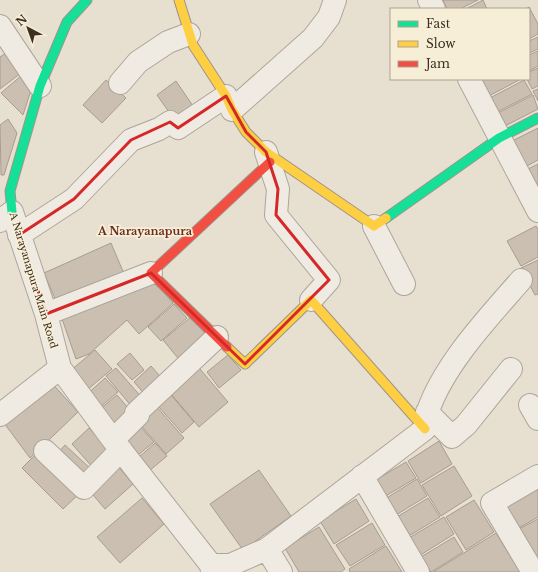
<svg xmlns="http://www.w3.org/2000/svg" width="538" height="572" font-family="'Libre Baskerville',serif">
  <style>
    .building { fill: #cbbfb2; stroke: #a89c90 }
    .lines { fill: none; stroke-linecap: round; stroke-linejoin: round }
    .street-casing { stroke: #ada599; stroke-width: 24 }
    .fast-casing { stroke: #9c958a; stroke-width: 11 }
    .slow-casing { stroke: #9c958a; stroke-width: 11 }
    .jam-casing { stroke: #9c958a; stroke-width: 11 }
    .street { stroke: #efebe3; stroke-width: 22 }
    .fast { stroke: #16e098; stroke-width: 9 }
    .slow { stroke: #ffcf43; stroke-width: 9 }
    .jam { stroke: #f24e42; stroke-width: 9 }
    .marked { fill: none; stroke: #d62828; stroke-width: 3; stroke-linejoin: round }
    .labels { text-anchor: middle; stroke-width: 3.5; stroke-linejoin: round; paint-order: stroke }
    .street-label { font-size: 10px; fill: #3d2e20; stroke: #f7eed8 }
    .neighbourhood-label { font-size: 11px; font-weight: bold; fill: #6b2e1e; stroke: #f7eed8 }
  </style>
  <rect width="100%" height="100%" fill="#e7e0d1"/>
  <!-- building -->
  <path class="building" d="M443 0H478L460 9H447Z
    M483 0 487 9H466Z
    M529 7 538 24V34L529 39V9H526Z
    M538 37V49L529 53V41Z
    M538 51V66L529 71V55Z
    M6 53 21 73 0 89V57Z
    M538 68V86L532 89 527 79H529V72Z
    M22 75 32 87 23 115 1 93Z
    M480 79H521L489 96Z
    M106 80 126 98 102 123 83 105Z
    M524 80 532 94 497 112 490 98Z
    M176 81 195 109 176 122 157 95Z
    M538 89V101L533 91Z
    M533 95 538 109 505 126 498 113Z
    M8 119 17 133 4 175H1L0 125Z
    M538 128V160L525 167 512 141Z
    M538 164V189L528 169Z
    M536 226 538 229V257L521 266 507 241Z
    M111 243 125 276 58 306 44 273Z
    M538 260V294L535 295 521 268Z
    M150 277 173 303 139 334 127 320 89 354 76 359 60 313Z
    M174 304 187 318 161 341 148 327Z
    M191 317 210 339 182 363 163 340Z
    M95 350 112 369 87 390 70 371Z
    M130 353 144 370 132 380 117 364Z
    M228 355 241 370 219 388 207 372Z
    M195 363 228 402 199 427 166 388Z
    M151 366 165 382 147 397 134 382Z
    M116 368 143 399 133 408 106 376Z
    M105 378 118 392 98 409 86 395Z
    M50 381 78 412 30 458 4 423Z
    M117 395 135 416 117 431 99 410Z
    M171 395 194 422 182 433 158 406Z
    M155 405 184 438 166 454 137 421Z
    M137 423 154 442 138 455 122 436Z
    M89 428 113 454 95 470 72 444Z
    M439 441 452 464 421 483 408 461Z
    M155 443 167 456 149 471 138 458Z
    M65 445 93 471 83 481 56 455Z
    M39 451 81 492 63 509 22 468Z
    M406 462 416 478 384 497 374 481Z
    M116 464 133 484 105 509 88 489Z
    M454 466 472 496 441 516 422 485Z
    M259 470 291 516 243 550 210 504Z
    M417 479 427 496 396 515 385 499Z
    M536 487 538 491V517L517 529 504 504Z
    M142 498 164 524 120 563 97 537Z
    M428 498 440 517 409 536 397 517Z
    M356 499 369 521 334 544 320 521Z
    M474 500 494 532 466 550 446 517Z
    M444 517 454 534 419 556 409 538Z
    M538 519V555L532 558 517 530Z
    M372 523 385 545 350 566 336 545Z
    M319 527 345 569 341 572H299L285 548Z
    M496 533 520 572H433Z
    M454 537 463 552 431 572 421 557Z
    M386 546 402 572H350L349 569Z"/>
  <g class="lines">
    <!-- street casing -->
    <g class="street-casing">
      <path id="street" d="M429 0 434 9
        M0 26 40 86
        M469 79 538 211
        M120 83 138 62 168 42 189 34
        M232 110 313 38 329 17 335 0
        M266 152 278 189 276 215 329 280 311 300
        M0 221 12 212 46 314 60 368 113 440 211 565 212 572
        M374 226 404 284
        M19 235 74 199 131 140 159 129 170 122 178 128 226 96
        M46 314 151 273
        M530 405 538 419
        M427 412 452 437 466 425 511 369
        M0 415 60 368
        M113 440 138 415 136 413 217 337
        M45 451 84 488 121 450
        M362 476 418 572
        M267 549 281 572
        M211 565H230L267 549 425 429C426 423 426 417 428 411 444 364 489 317 521 280
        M533 572 492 503 538 476"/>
    </g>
    <!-- fast casing -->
    <g class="fast-casing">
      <path id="fast" d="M12 212 10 191 40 86 67 22 87 0
        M386 218 499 138 538 118"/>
    </g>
    <!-- slow casing -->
    <g class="slow-casing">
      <path id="slow" d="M179 0 193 45 226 96 232 110 246 132 266 152 374 226 386 218
        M227 347 245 364 311 300 425 429"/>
    </g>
    <!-- jam casing -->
    <g class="jam-casing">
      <path id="jam" d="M227 347 151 273 270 162"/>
    </g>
    <!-- street -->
    <use href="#street" class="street"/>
    <!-- fast -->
    <use href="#fast" class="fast"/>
    <!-- slow -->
    <use href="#slow" class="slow"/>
    <!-- jam -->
    <use href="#jam" class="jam"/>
  </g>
  <!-- marked area -->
  <path class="marked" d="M226 96 246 132 266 152 278 189 276 215 329 280 245 364 151 273 46 314 19 235 74 199 131 140 170 122 178 128Z"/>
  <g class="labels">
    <!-- street labels -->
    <g class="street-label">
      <text transform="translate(34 280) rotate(73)" y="4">A Narayanapura Main Road</text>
    </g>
    <!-- neighbourhood labels -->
    <g class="neighbourhood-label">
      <text x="145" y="235">A Narayanapura</text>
    </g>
  </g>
  <!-- legend -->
  <rect x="390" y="8" width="140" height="72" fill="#f7eed8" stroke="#ada18e"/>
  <rect x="398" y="21" width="20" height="6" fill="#16e098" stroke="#ada18e"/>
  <text x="426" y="28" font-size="12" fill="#3d2e20">Fast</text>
  <rect x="398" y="41" width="20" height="6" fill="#ffcf43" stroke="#ada18e"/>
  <text x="426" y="48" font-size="12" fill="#3d2e20">Slow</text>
  <rect x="398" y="61" width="20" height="6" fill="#f24e42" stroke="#ada18e"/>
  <text x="426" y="68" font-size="12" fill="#3d2e20">Jam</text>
  <!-- north arrow -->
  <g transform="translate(28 28) rotate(319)" stroke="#f7eed8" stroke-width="3" paint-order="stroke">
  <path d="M0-3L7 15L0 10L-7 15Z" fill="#3d2e20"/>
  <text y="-6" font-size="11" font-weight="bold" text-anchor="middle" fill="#3d2e20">N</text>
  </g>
</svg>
